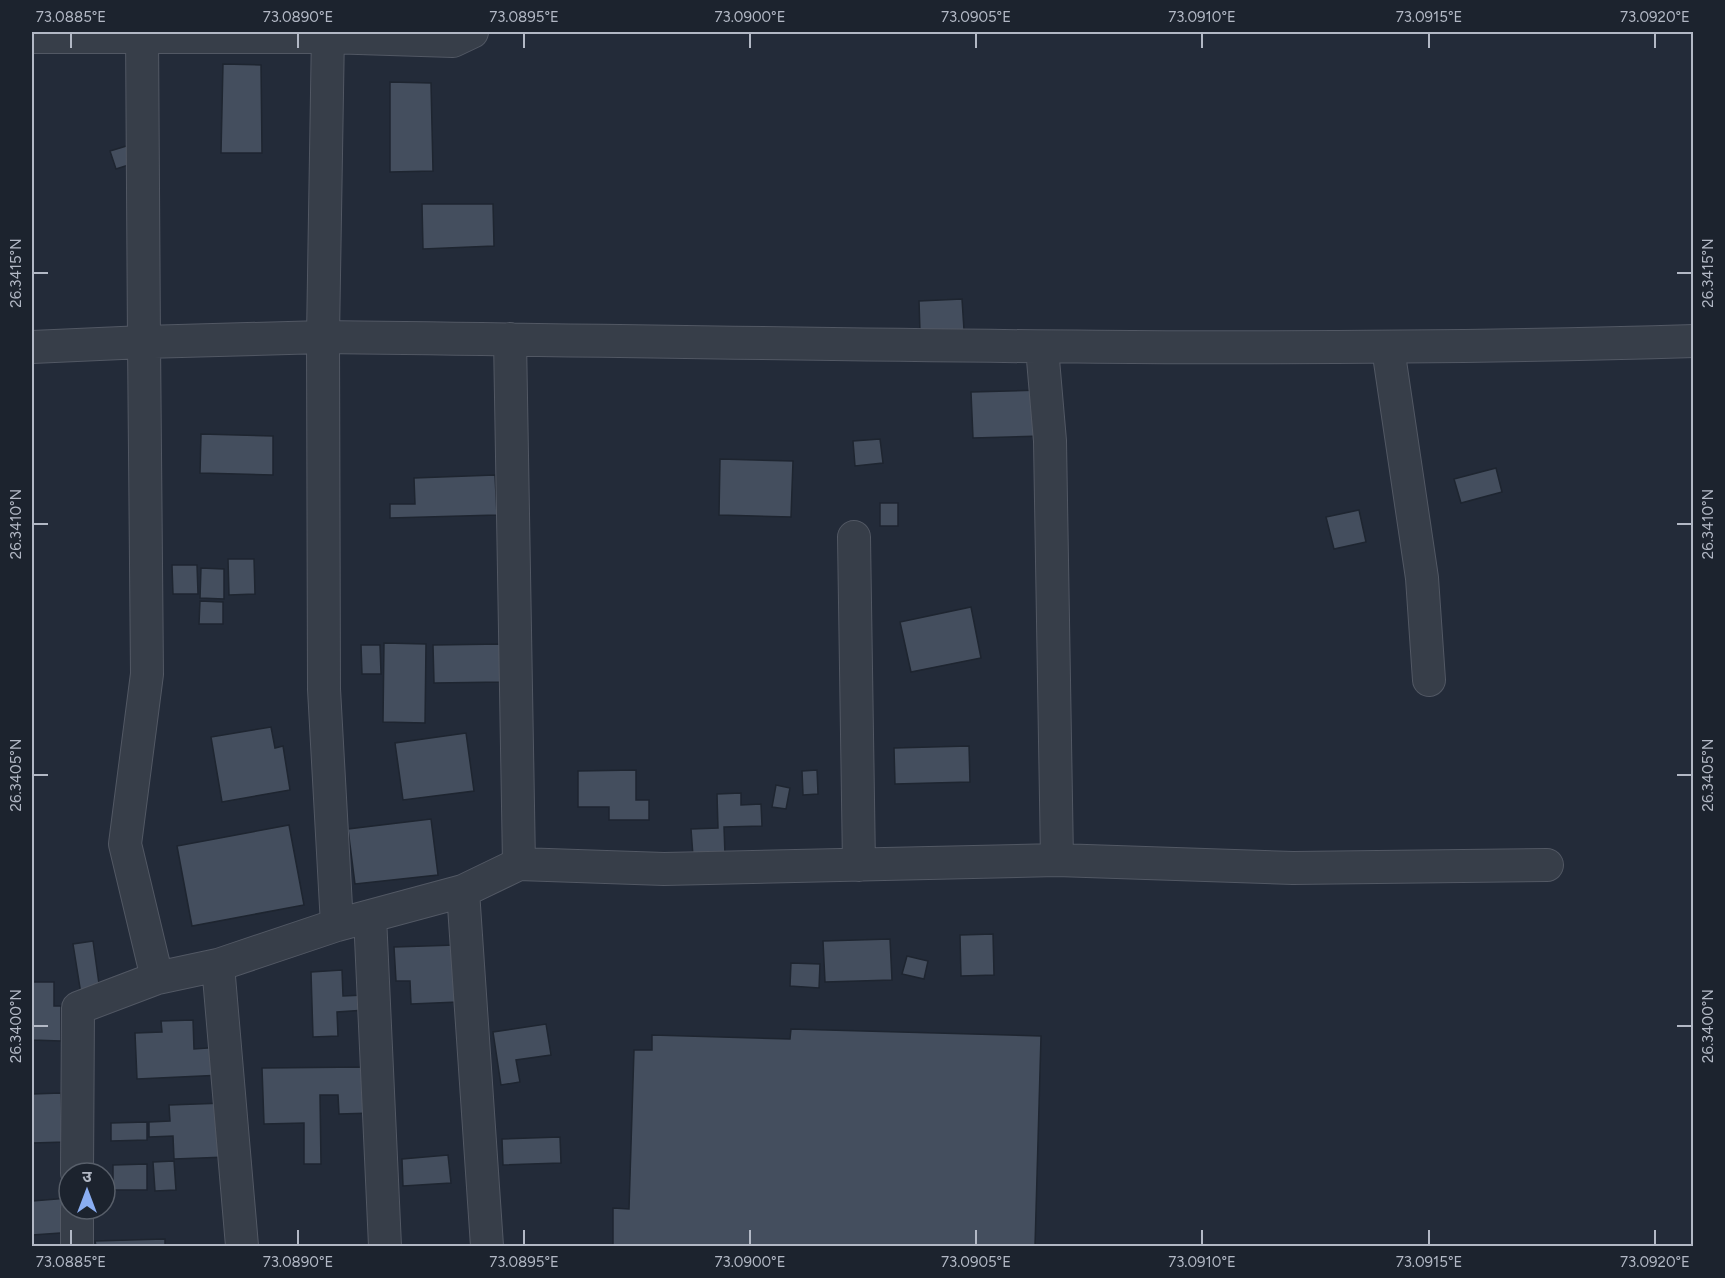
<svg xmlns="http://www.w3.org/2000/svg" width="1725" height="1278" font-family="Figtree,'Noto Sans Devanagari',sans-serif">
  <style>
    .building { fill: #444e5e; stroke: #1e2530; stroke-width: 1.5 }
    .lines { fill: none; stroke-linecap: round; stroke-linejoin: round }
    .street-casing { stroke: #525864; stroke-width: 34 }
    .street { stroke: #373e49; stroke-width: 32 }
    .ticks { fill: none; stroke: #b2b8c5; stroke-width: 2 }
    .neatline { fill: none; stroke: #b2b8c5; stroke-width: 2 }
    .ticks-label { font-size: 15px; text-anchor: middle; fill: #b2b8c5 }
  </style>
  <rect width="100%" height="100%" fill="#232b39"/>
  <!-- building -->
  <path class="building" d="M223 64 261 65 262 153H221Z
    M390 82 431 83 433 171 390 172Z
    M133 144 138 162 116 169 110 151Z
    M422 204H493L494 246 423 249Z
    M962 299 964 330 920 332 919 301Z
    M1041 390 1042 436 973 438 971 392Z
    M201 434 273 436V475L200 473Z
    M880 439 883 463 855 466 853 441Z
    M720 459 793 461 791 517 719 515Z
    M1496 468 1502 492 1461 503 1454 479Z
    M495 475 497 515 390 518V504H415L414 478Z
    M880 503H898V526H880Z
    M1359 510 1366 542 1334 549 1326 517Z
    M228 559H254L255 594 229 595Z
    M172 565H197L198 594H173Z
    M201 568 224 569V599L200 598Z
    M200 601 223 602V624H199Z
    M971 607 981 658 911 672 900 622Z
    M384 643 426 644 425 723 383 722Z
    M503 644 504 682 434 683 433 645Z
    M361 645H380L381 674H362Z
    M271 727 275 748 283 746 290 790 222 802 211 737Z
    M466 733 474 791 403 800 395 743Z
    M969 746 970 782 895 784 894 748Z
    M636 770V800H649V820H609V807H578V771Z
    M817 770 818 794 803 795 802 771Z
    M776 785 790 788 786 809 772 807Z
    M741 793V805L761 804 762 826 724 827 725 855 693 856 691 829 718 828 717 794Z
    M431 819 438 875 355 884 348 829Z
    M289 825 304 905 192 926 177 846Z
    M993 934 994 975 961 976 960 935Z
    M890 939 892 980 825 982 823 941Z
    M93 941 100 991 81 994 73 944Z
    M456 945 458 1002 411 1004 410 981H396L394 947Z
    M907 956 928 961 924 979 902 974Z
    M791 963 820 964 819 988 790 986Z
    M342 970 343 996 365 995 366 1010 337 1012 338 1036 313 1037 311 972Z
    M32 982H54V1006H61V1041L32 1040Z
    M193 1020 194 1049 222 1047 223 1075 137 1079 135 1033 162 1032 161 1021Z
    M546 1024 551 1055 516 1060 520 1082 501 1085 493 1032Z
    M791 1029 1041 1036 1035 1246H613V1208L629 1209 634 1050H652V1035L790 1039Z
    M365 1067 373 1113 339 1114 338 1095H320L321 1164H304V1123L264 1124 262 1068Z
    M61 1093 62 1129 66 1142 32 1143V1094Z
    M225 1103 227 1157 174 1159 173 1136 149 1137V1122L170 1121 169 1105Z
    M147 1122V1140L111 1141V1123Z
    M560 1137 561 1163 503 1165 502 1139Z
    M448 1155 451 1183 403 1186 402 1159Z
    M174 1161 176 1190 155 1191 153 1162Z
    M147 1164V1190H113V1165Z
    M69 1198 75 1232 32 1235V1201Z
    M165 1239V1246H96L95 1241Z"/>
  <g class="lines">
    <!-- street casing -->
    <g class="street-casing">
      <path id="street" d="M328 32 323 337C780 342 1237 355 1694 341
        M32 37H327L453 41 472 32
        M510 339 519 864 664 869 1057 860
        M32 347 144 342 142 32
        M1042 348 1050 441 1057 860 1293 868 1547 865
        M1388 348 1422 578 1429 680
        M854 537 859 865
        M463 891 487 1246
        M370 916 385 1246
        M157 978 125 844 147 674 144 342 323 337 324 689 337 925 463 891 519 864
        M77 1173 78 1008 157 978 218 965
        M77 1246V1209
        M242 1246 218 965 337 925"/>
    </g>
    <!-- street -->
    <use href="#street" class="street"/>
  </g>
  <!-- ticks -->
  <path class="ticks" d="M71 33V48M298 33V48M524 33V48M750 33V48M976 33V48M1202 33V48M1429 33V48M1655 33V48M33 273H48M1677 273H1692M33 524H48M1677 524H1692M33 775H48M1677 775H1692M33 1026H48M1677 1026H1692M71 1230V1245M298 1230V1245M524 1230V1245M750 1230V1245M976 1230V1245M1202 1230V1245M1429 1230V1245M1655 1230V1245"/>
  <!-- border -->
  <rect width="1725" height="1278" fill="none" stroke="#1c232e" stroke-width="66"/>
  <!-- north arrow -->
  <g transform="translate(87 1191)"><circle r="28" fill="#1c232e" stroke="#585f6a" stroke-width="1.5"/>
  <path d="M0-4.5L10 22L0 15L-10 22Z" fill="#8aaef2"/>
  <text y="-9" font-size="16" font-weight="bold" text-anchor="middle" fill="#b2b8c5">उ</text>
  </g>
  <rect x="33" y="33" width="1659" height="1212" class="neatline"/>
  <g class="ticks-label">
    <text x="71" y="22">73.0885°E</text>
    <text x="298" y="22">73.0890°E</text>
    <text x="524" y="22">73.0895°E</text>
    <text x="750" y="22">73.0900°E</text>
    <text x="976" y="22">73.0905°E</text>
    <text x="1202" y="22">73.0910°E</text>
    <text x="1429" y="22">73.0915°E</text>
    <text x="1655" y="22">73.0920°E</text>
    <text transform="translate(16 273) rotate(-90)" y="5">26.3415°N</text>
    <text transform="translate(1708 273) rotate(-90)" y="5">26.3415°N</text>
    <text transform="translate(16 524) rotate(-90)" y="5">26.3410°N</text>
    <text transform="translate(1708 524) rotate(-90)" y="5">26.3410°N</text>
    <text transform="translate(16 775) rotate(-90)" y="5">26.3405°N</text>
    <text transform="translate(1708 775) rotate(-90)" y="5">26.3405°N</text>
    <text transform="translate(16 1026) rotate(-90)" y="5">26.3400°N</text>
    <text transform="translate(1708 1026) rotate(-90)" y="5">26.3400°N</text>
    <text x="71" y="1267">73.0885°E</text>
    <text x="298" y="1267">73.0890°E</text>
    <text x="524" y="1267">73.0895°E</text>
    <text x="750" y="1267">73.0900°E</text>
    <text x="976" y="1267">73.0905°E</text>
    <text x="1202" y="1267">73.0910°E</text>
    <text x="1429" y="1267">73.0915°E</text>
    <text x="1655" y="1267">73.0920°E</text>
  </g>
</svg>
